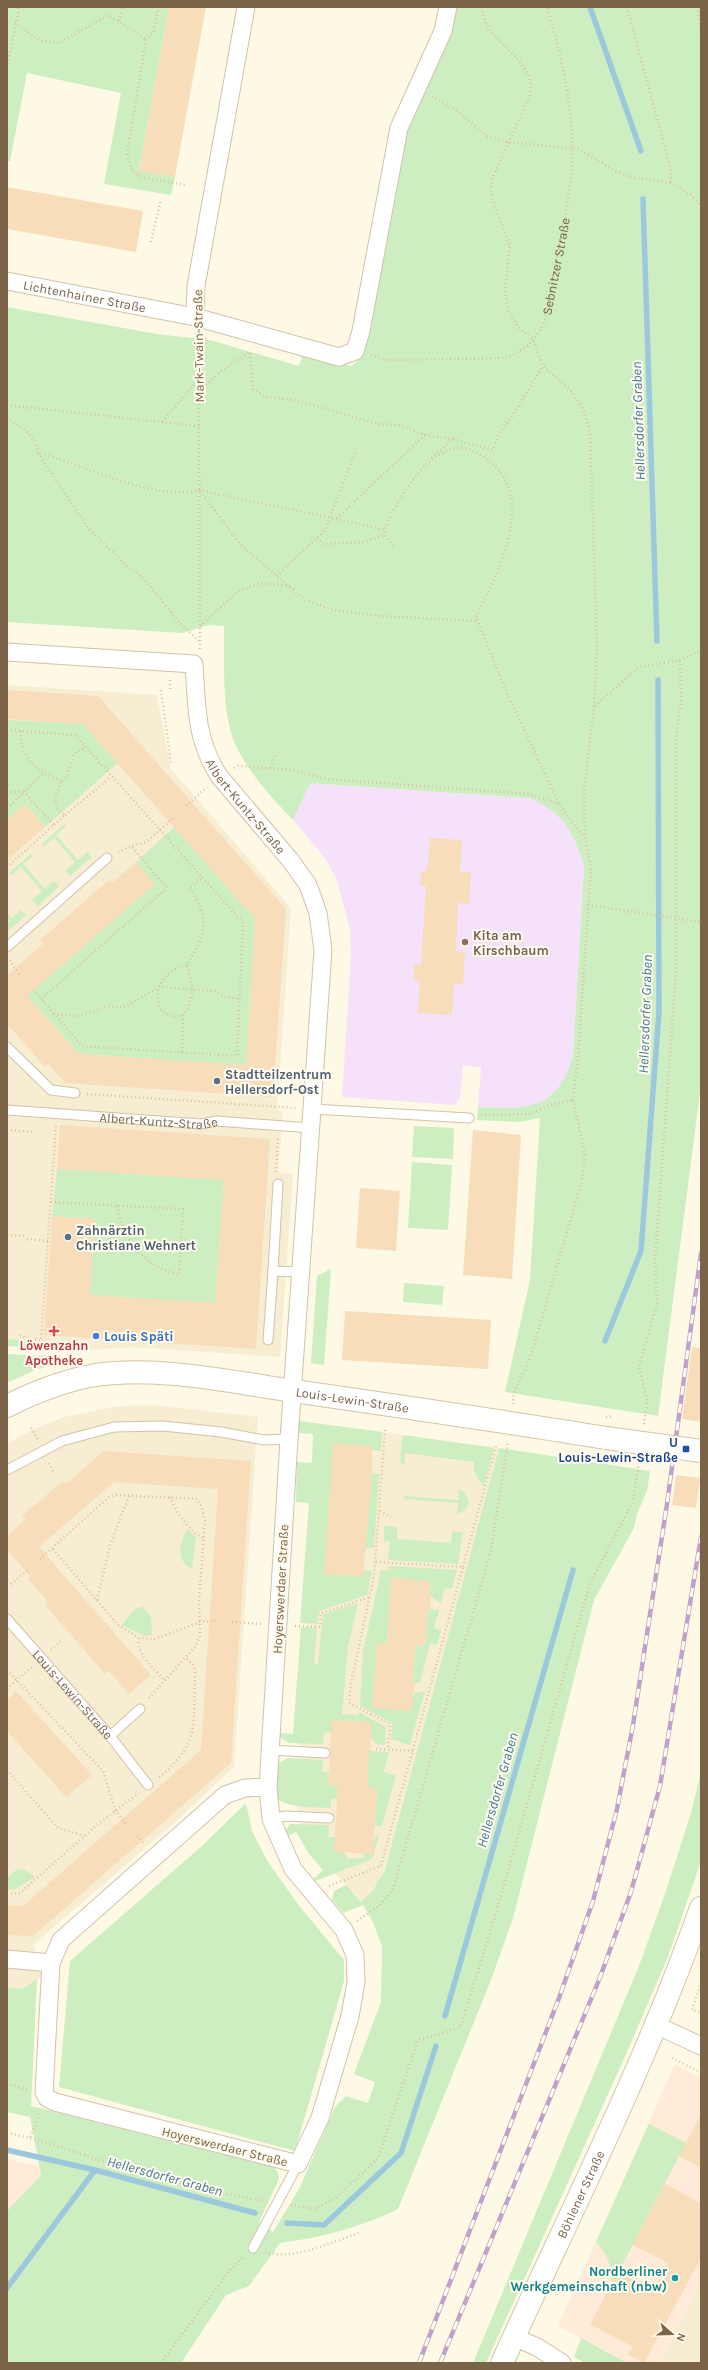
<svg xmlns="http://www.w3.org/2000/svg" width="708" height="2370" font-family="Karla,sans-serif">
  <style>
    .residential { fill: #f7edd2 }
    .commercial { fill: #ffebd8 }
    .education { fill: #f6e1fb }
    .green { fill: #cceec1 }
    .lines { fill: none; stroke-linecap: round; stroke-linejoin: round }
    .stream { stroke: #9cc8dd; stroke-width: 5.5 }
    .building { fill: #f7ddba }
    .lane-casing { stroke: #d2c2a9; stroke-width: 11 }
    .street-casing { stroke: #d2c2a9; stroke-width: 19 }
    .secondary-casing { stroke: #d5c4a6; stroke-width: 24 }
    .path { stroke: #dcc19c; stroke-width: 2.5; stroke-dasharray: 1 3; stroke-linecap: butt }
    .lane { stroke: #fff; stroke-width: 9 }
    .street { stroke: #fff; stroke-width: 17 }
    .secondary { stroke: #fff; stroke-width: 22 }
    .rail-casing { stroke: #bfa1ca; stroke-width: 4.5 }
    .rail { stroke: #fffbed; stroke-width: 3; stroke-dasharray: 9; stroke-linecap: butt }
    .secondary-bridge-casing { stroke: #d5c4a6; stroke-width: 24; stroke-linecap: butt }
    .path-bridge { stroke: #dcc19c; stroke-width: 2.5; stroke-dasharray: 1 3; stroke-linecap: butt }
    .secondary-bridge { stroke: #fff; stroke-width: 22 }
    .education-dot { fill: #8d6e63; stroke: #fffbed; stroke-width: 1.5 }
    .service-dot { fill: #5c6f8a; stroke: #fffbed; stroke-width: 1.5 }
    .health-dot { fill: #e0444e; stroke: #fffbed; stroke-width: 1.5 }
    .shop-dot { fill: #3f7fe0; stroke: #fffbed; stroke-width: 1.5 }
    .transit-dot { fill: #1a4fb4; stroke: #fffbed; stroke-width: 1.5 }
    .culture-dot { fill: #0f9aa8; stroke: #fffbed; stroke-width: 1.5 }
    .labels { text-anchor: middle; stroke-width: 4; stroke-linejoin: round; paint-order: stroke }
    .street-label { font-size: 13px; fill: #7b6347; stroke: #fffbed }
    .education-label { font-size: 13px; font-weight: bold; fill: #785e54; stroke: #fffbed; text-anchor: start }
    .service-label { font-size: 13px; font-weight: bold; fill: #4e5e75; stroke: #fffbed; text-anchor: start }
    .shop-label { font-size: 13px; font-weight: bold; fill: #366cbe; stroke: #fffbed; text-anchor: start }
    .health-label { font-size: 13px; font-weight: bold; fill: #be3a42; stroke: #fffbed }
    .transit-label { font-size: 13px; font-weight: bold; fill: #164399; stroke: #fffbed; text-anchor: end }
    .culture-label { font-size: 13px; font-weight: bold; fill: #0d838f; stroke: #fffbed; text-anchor: end }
    .water-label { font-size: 14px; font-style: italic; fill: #417998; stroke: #fffbed }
  </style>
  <rect width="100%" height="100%" fill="#fef9e5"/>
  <!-- residential -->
  <path class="residential" d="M7 685 157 695 171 769 291 908 277 1110 283 1112 278 1172 293 1174 280 1357 131 1347 77 1351 33 1348V1341L7 1339Z
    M156 1405 258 1417 234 1767 173 1824 33 1945 47 1973 22 1989 7 1987V1444L34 1429 64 1417 119 1406Z
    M322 1424 499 1448 395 1838 380 1881 361 1902 321 1857 306 1832 295 1803Z
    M701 2283V2363H658Z"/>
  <!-- commercial -->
  <path class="commercial" d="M675 2064 701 2078V2283L658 2363H627L558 2326Z
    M7 2159 39 2166 41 2175 7 2211Z"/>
  <!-- education -->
  <path class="education" d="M309 783 530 798 549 807 569 827 580 851 584 867 573 1056 569 1071 560 1087 551 1097 539 1105 528 1107 514 1109 478 1107 481 1067 463 1066 460 1098 455 1105 342 1097 351 954 350 929 337 880 325 858 293 820Z"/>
  <!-- green -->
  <path class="green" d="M7 7H169L139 170 175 177 171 195 104 184 121 93 27 73 10 161H7Z
    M453 7H701V1085L658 1416 505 1392 530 1280 540 1118 519 1122 477 1120 478 1107C527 1110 558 1110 573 1056L584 867C575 833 563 813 530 798L310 783 293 820C272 798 244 768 233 739 221 704 225 662 224 626L209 625 182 633 7 622V307L157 334 210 340 299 366 303 354 351 366 360 359 362 352 402 129Z
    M7 720 83 724 118 763 45 827 25 804 7 820Z
    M64 824 66 826 56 835 78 860 88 852 92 857 70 876 65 871 75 862 54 838 44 846 42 844Z
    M174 827 255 919 246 1065 79 1054 27 996 154 884 136 862Z
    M31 854 33 856 23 864 45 889 54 881 59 886 38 906 32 900 42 891 21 867 11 875 9 873Z
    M21 910 26 915 7 932 9 920 7 913 12 918Z
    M414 1126 454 1128 453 1159 412 1157Z
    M412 1162 452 1165 448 1230 408 1228Z
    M57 1169 224 1180 215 1303 90 1295 95 1219 52 1216Z
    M331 1269 324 1365 311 1363 317 1276Z
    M404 1283 444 1286 442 1305 403 1302Z
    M7 1339 33 1341V1348L7 1346Z
    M7 1354 63 1357H67V1361L35 1370 7 1383Z
    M299 1421 382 1432 381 1451 371 1450V1446L334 1443 325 1573 363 1576V1570L372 1571 367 1595 319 1611 318 1624 300 1623 309 1503 296 1502 297 1462 312 1463 313 1434 299 1433Z
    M403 1435 494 1448 483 1487 474 1471V1462L405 1453V1465L400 1462Z
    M499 1448 650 1471 647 1491 637 1514 634 1528 594 1600 513 1918 491 1980 398 2209C361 2227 321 2238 280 2243L249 2286 226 2295 181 2363H7V2211L41 2175 30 2117 7 2112V1987L22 1989 37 1979 31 2106 274 2167 278 2172 279 2179 259 2222 273 2232 299 2189 335 2107 346 2096 368 2103 375 2082 354 2074 381 2002 382 1947 373 1922 363 1905 343 1913 332 1900 334 1891 346 1885 361 1902 373 1890 385 1870Z
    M370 1473 379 1474 374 1548H365Z
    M459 1489 465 1493 469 1501 466 1509 457 1515 458 1503 404 1499 405 1496 458 1500Z
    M384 1526 397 1527V1539L451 1543 452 1531 463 1532 458 1564 388 1560 390 1542 384 1541Z
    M188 1529 196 1537 192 1569C175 1560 179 1543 188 1529Z
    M389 1566 457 1570 452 1589 445 1588 441 1603 429 1595 430 1581 391 1578 387 1643H377L372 1708 414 1696V1693L425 1691 410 1745 391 1739 392 1723 360 1706 363 1652 381 1570H388Z
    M358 1603 348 1647 342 1714 359 1715V1712L386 1727 385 1745 377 1744 372 1740V1737L324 1732 323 1744 289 1743 280 1737V1733L293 1734 301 1627 317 1628 314 1664 318 1665 323 1614Z
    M142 1606 151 1617 152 1635 144 1636 122 1625 133 1611Z
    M428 1609 439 1610 434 1628 441 1630 437 1645 430 1643 420 1683H413L415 1645 425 1646Z
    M369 1751 389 1752 384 1772 396 1775 382 1826H375L377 1789 367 1788Z
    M288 1758 323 1760 322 1772H329L328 1785 338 1786V1799H331V1808C311 1807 293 1809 275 1798L277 1764Z
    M701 1772V1861L668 1957 623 2061 486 2363H473L639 1966 666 1891 691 1813Z
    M246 1803 252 1831 268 1862 300 1907 344 1960V1981L295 2151 59 2087 70 1961 203 1845Z
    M290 1824 329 1825 328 1837H335L348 1859 363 1858C364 1849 375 1843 376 1835L379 1836 373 1856 370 1860 315 1881 313 1879 323 1870 309 1854 296 1832 285 1838 283 1834Z
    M24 1869 35 1877 15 1889 7 1890V1878L16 1870Z
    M649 2124 686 2143 612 2284C611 2266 609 2255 596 2242Z
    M581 2338 627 2363H585L574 2357Z"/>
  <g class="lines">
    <!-- stream -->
    <path class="stream" d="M590 7 641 151
      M643 199 657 641
      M605 1341 641 1251 659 1012 658 680
      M445 2016 573 1570
      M7 2150 95 2170
      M287 2223 324 2225 401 2153 436 2046
      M7 2288 95 2170 255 2213"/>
  </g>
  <!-- building -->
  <path class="building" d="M169 7H206L175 177 139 171Z
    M7 187 143 211 136 252 7 229Z
    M7 690 98 696 286 909 273 1097 65 1083 48 1064 45 1067 7 1024V975L43 944 40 940 110 879 113 882 136 862 155 884 27 996 79 1054 246 1065 255 919 83 724 7 719Z
    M25 804 45 827 7 860V820Z
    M430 838 462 840 460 872H471L469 904 458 903 456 951 465 952 463 984 454 983 452 1015 418 1013 420 981H414V965H421L426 886H420L421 871H427Z
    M60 1125 270 1139 256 1349 44 1335 52 1216 95 1219 90 1295 215 1303 224 1180 57 1169Z
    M473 1130 521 1135 512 1279 463 1275Z
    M360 1188 400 1191 396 1251 356 1248Z
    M345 1311 491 1320 488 1369 342 1360Z
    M692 1347 701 1348V1422L682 1419Z
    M333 1443 372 1446V1474L363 1576 324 1574Z
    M104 1451 251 1461 231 1763 33 1936 7 1935V1905L23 1906 201 1750 218 1489 114 1482 39 1547 151 1675 129 1694 109 1671 105 1674 45 1605 48 1602 28 1579 30 1576 7 1550V1536L25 1520 22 1516 63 1481 66 1484Z
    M676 1475 700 1478 696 1508 672 1505Z
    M391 1578 430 1581 429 1595H431L430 1609H428L425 1646 415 1645 413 1683H415L411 1711 372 1708 377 1643H387Z
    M16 1691 92 1775 66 1797 7 1731V1700Z
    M332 1720 371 1722V1751H369L367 1788H377L373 1854 334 1852 338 1786 328 1785Z
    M701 2114V2168L679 2156Z
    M665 2184 701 2203V2258L644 2363 628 2355 633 2347 590 2324 618 2272 654 2290 668 2263 632 2245Z"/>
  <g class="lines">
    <!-- lane casing -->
    <g class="lane-casing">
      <g id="lane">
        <path d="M7 947 107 858"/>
        <path d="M7 1047 51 1090 75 1093"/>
        <path d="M312 1109 469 1118"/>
        <path id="s2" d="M7 1110 201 1124 217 1121 311 1128"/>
        <path d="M273 1271 278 1184"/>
        <path d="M268 1340 273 1271 301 1272"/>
        <path d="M7 1470 62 1441 114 1427 163 1426 221 1432 264 1440 289 1439"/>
        <path id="s3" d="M7 1619 110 1736 148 1785"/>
        <path d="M110 1736 140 1709"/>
        <path d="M270 1750 325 1753"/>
        <path d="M271 1819 285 1816 329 1818"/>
        <path d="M253 2248 298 2164"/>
      </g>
    </g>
    <!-- street casing -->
    <g class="street-casing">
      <g id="street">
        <path id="s4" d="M7 281 195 317 339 357 355 351 361 331 399 128 443 31 448 7"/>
        <path d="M195 317 196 286 246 7"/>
        <path id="s5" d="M7 652 194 664C197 707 195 738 219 776L291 861 308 885 318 913 323 950 289 1439 268 1787 271 1819 293 1869 344 1930 355 1955 356 1982 350 2016 320 2118 298 2164 55 2102 47 2098 44 2092 51 1963 61 1940 225 1795 245 1788 268 1787"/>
        <path d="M7 1959 51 1963"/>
        <path d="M656 2025 701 2046"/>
        <path d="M514 2337 537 2347 562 2363"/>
      </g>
    </g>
    <!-- secondary casing -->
    <g class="secondary-casing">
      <g id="secondary">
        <path id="s6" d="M7 1406C35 1392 65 1380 96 1375 162 1366 230 1382 294 1391 398 1406 502 1421 606 1438"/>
        <path id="s7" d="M502 2363C570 2213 646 2064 701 1908"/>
      </g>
    </g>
    <!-- path -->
    <g class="path">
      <path d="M159 7 153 33 146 40 127 154 133 172 144 178 186 185"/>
      <path d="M482 7C483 38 522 52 530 80 531 85 530 91 530 96L492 179 491 191 495 208 510 245 505 291 508 311 519 328 533 340 543 366 573 393 583 410 590 432 597 649 594 706 584 793 585 839 591 868 578 1057 573 1100 585 1154 582 1181 530 1358 514 1392 513 1404"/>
      <path d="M627 7 670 166 671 183"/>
      <path d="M698 7 701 39"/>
      <path d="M119 21 123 7"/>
      <path d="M15 23 40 41 59 43 107 16 119 21 146 40"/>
      <path d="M7 68 19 7"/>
      <path d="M432 96 456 110 487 136 508 142 579 149 613 170 630 177 671 183 689 193 701 206"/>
      <path d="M151 242 161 199"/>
      <path d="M197 336 199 391 200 649"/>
      <path id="s1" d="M371 355 385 360 506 358 527 347 540 331 545 320C554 273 565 226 571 178 577 124 563 59 547 7"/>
      <path d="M199 358 206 338"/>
      <path d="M200 390 221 371 250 352 253 389 265 397 295 400 378 424 399 425 425 435 453 439 431 459"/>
      <path d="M7 405 199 426"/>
      <path d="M7 418C21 427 36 435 38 453"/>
      <path d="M162 422 199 379"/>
      <path d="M453 439 493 450 498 435 512 416 543 366"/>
      <path d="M200 491 241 545 305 600 334 610 379 616 478 621"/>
      <path d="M337 518 425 435"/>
      <path d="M317 538 324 544 364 542 385 535"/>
      <path d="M393 546C391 542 386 538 385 534 383 520 418 470 429 462 434 457 449 449 456 448 467 446 481 454 489 461 538 499 497 574 476 617L507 693 559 804 585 839"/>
      <path d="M277 576 325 530 356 450"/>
      <path d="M200 626 239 591 260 583 290 586"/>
      <path d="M199 641 180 623 142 577 127 566 88 528 38 453C85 464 152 502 199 490 261 504 323 515 385 530"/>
      <path d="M170 689V679"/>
      <path d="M161 690 171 763"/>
      <path d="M595 706 639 667 680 660 701 650"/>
      <path d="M7 730 75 735 160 830 174 817"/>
      <path d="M21 731C18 757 39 774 62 781L54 800 58 810 65 815 54 825"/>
      <path d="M234 768 238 766 292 770 326 779 530 794 559 804"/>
      <path d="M270 768 275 755"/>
      <path d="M62 781 66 778 74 754 84 748"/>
      <path d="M7 792H24L54 825 7 867"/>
      <path d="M186 806 207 787"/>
      <path d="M7 808 43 774"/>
      <path d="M65 815 111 777"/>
      <path d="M118 852 131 846 146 842 160 830 243 923 237 1056 82 1046 41 999 167 888 131 846"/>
      <path d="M588 905 627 911"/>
      <path d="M10 960 19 975"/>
      <path d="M34 990 41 999"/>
      <path d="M54 1014 79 1016 109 1006 118 1008 127 1006 159 987 215 991 225 997 239 999"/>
      <path d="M183 1015 174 1017 162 1012C151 990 164 969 187 965"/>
      <path d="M182 1052 183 1015 188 1008 193 990 187 965C205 935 212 919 189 888L202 878"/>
      <path d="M87 1094 296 1108"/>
      <path d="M481 1115 529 1114 550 1105 573 1100"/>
      <path d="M56 1126 41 1340 43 1342 72 1345V1354"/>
      <path d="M7 1130 34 1132"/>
      <path d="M276 1172 278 1137"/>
      <path d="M51 1202 183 1209 179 1275C145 1266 122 1241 117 1205"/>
      <path d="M7 1235 27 1236"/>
      <path d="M27 1239 48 1241"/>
      <path d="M20 1335 26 1338 40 1340"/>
      <path d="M606 1417 613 1416"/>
      <path d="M644 1424 647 1400 639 1366 657 1305 655 1260 676 972V736L681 703 680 660"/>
      <path d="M31 1428 38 1440"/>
      <path d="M385 1430 374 1575 351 1684 349 1703 390 1724 388 1749"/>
      <path d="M7 1440 8 1441"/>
      <path d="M49 1463 54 1473"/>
      <path d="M170 1497C177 1514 188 1529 204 1539"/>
      <path d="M380 1511 391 1517"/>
      <path d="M53 1549 118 1625 139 1638 155 1639 200 1622 217 1621"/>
      <path d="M40 1559 109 1497 116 1495 197 1499 202 1508 205 1521 199 1599 200 1637 195 1647 148 1699"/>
      <path d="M463 1567 496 1446"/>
      <path d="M11 1584 29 1569"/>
      <path d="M97 1600 110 1545 129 1496"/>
      <path d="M232 1622 262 1624"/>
      <path d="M295 1626 320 1627 321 1613 370 1597"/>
      <path d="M139 1638C135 1654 155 1669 165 1681"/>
      <path d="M51 1650 61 1641"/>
      <path d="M7 1670 103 1771 115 1810 127 1825"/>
      <path d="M7 1689 32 1667"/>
      <path d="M376 1749 414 1751"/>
      <path d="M7 1770 58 1828 84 1836"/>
      <path d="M159 1777C201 1744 193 1722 195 1672L193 1664 186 1658"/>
      <path d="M137 1836 145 1844"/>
      <path d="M329 1886 381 1866 463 1567 376 1562"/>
      <path d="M7 1894 20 1893 98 1824 139 1793"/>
      <path d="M357 1921 380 1905 393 1889 491 1551 508 1442"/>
      <path d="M701 1982 692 2010 701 2012"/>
      <path d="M672 2058 700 2072"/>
      <path d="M7 2083 27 2090"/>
      <path d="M7 2133C45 2140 81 2155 118 2166 166 2179 215 2192 264 2201"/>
      <path d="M30 2137 40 2113"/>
      <path d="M291 2205 314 2209 336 2198 378 2158 418 2040 460 2028 490 1933 590 1584 633 1501 639 1461"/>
      <path d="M265 2252C294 2261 331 2242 359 2233"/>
      <path d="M161 2363 229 2271 244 2256"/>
    </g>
    <!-- lane -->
    <use href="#lane" class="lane"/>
    <!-- street -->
    <use href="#street" class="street"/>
    <!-- secondary -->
    <use href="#secondary" class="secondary"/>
    <!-- rail casing -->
    <g class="rail-casing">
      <path id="rail" d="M419 2363 559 1998 593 1901 617 1809 633 1725 667 1504 701 1253
        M440 2363 599 1980 631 1892 660 1786 701 1537"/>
    </g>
    <!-- rail -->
    <use href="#rail" class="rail"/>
    <!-- secondary-bridge casing -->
    <g class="secondary-bridge-casing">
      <path id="secondary-bridge" d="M606 1438 701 1451"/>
    </g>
    <!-- path-bridge -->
    <path class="path-bridge" d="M627 911 701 922"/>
    <!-- secondary-bridge -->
    <use href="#secondary-bridge" class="secondary-bridge"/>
  </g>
  <!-- markers -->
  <circle class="education-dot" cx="465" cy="942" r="4"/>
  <g class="service-dot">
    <circle cx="217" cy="1081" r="4"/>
    <circle cx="68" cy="1237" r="4"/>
  </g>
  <path class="health-dot" d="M52 1325h4v4h4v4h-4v4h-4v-4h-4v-4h4z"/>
  <circle class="shop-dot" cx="96" cy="1336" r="4"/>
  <rect class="transit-dot" x="682" y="1445" width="8" height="8" rx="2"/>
  <circle class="culture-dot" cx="675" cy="2278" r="4"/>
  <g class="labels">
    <!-- street labels -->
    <g class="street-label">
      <text dy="5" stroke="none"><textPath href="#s1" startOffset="247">Sebnitzer Straße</textPath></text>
      <text dy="5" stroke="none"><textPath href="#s4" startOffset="79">Lichtenhainer Straße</textPath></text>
      <text transform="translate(198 346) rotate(-91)" y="5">Mark-Twain-Straße</text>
      <text dy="5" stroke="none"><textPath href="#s5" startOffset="344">Albert-Kuntz-Straße</textPath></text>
      <text dy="5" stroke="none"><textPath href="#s2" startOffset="152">Albert-Kuntz-Straße</textPath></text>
      <text dy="5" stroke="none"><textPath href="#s6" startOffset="353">Louis-Lewin-Straße</textPath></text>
      <text transform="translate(280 1589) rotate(-87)" y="5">Hoyerswerdaer Straße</text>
      <text dy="5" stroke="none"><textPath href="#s3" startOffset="100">Louis-Lewin-Straße</textPath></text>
      <text transform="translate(225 2146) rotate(14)" y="5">Hoyerswerdaer Straße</text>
      <text dy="5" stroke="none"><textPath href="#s7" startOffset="186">Böhlener Straße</textPath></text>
    </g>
    <!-- education labels -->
    <g class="education-label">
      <text x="473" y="940">Kita am<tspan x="473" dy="15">Kirschbaum</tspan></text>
    </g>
    <!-- service labels -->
    <g class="service-label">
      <text x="225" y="1079">Stadtteilzentrum<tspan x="225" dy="15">Hellersdorf-Ost</tspan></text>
      <text x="76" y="1235">Zahnärztin<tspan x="76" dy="15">Christiane Wehnert</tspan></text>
    </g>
    <!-- shop labels -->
    <g class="shop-label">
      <text x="104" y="1341">Louis Späti</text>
    </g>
    <!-- health labels -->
    <g class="health-label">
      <text x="54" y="1350">Löwenzahn<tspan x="54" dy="15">Apotheke</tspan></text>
    </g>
    <!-- transit labels -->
    <g class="transit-label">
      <text x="678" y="1447">U<tspan x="678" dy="15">Louis-Lewin-Straße</tspan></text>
    </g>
    <!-- culture labels -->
    <g class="culture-label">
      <text x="667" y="2276">Nordberliner<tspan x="667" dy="15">Werkgemeinschaft (nbw)</tspan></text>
    </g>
    <!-- water labels -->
    <g class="water-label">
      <text transform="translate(638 421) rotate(-92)" y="5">Hellersdorfer Graben</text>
      <text transform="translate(645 1014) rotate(-88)" y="5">Hellersdorfer Graben</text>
      <text transform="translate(497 1790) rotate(-74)" y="5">Hellersdorfer Graben</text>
      <text transform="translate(165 2176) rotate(15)" y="5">Hellersdorfer Graben</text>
    </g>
  </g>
  <!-- border -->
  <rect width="708" height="2370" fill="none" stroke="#7b6347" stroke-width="16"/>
  <!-- north arrow -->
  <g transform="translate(672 2334) rotate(110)" stroke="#fffbed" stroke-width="3" paint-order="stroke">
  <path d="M0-3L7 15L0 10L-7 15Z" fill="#7b6347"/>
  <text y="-6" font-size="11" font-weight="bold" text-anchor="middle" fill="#7b6347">N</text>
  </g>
</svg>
